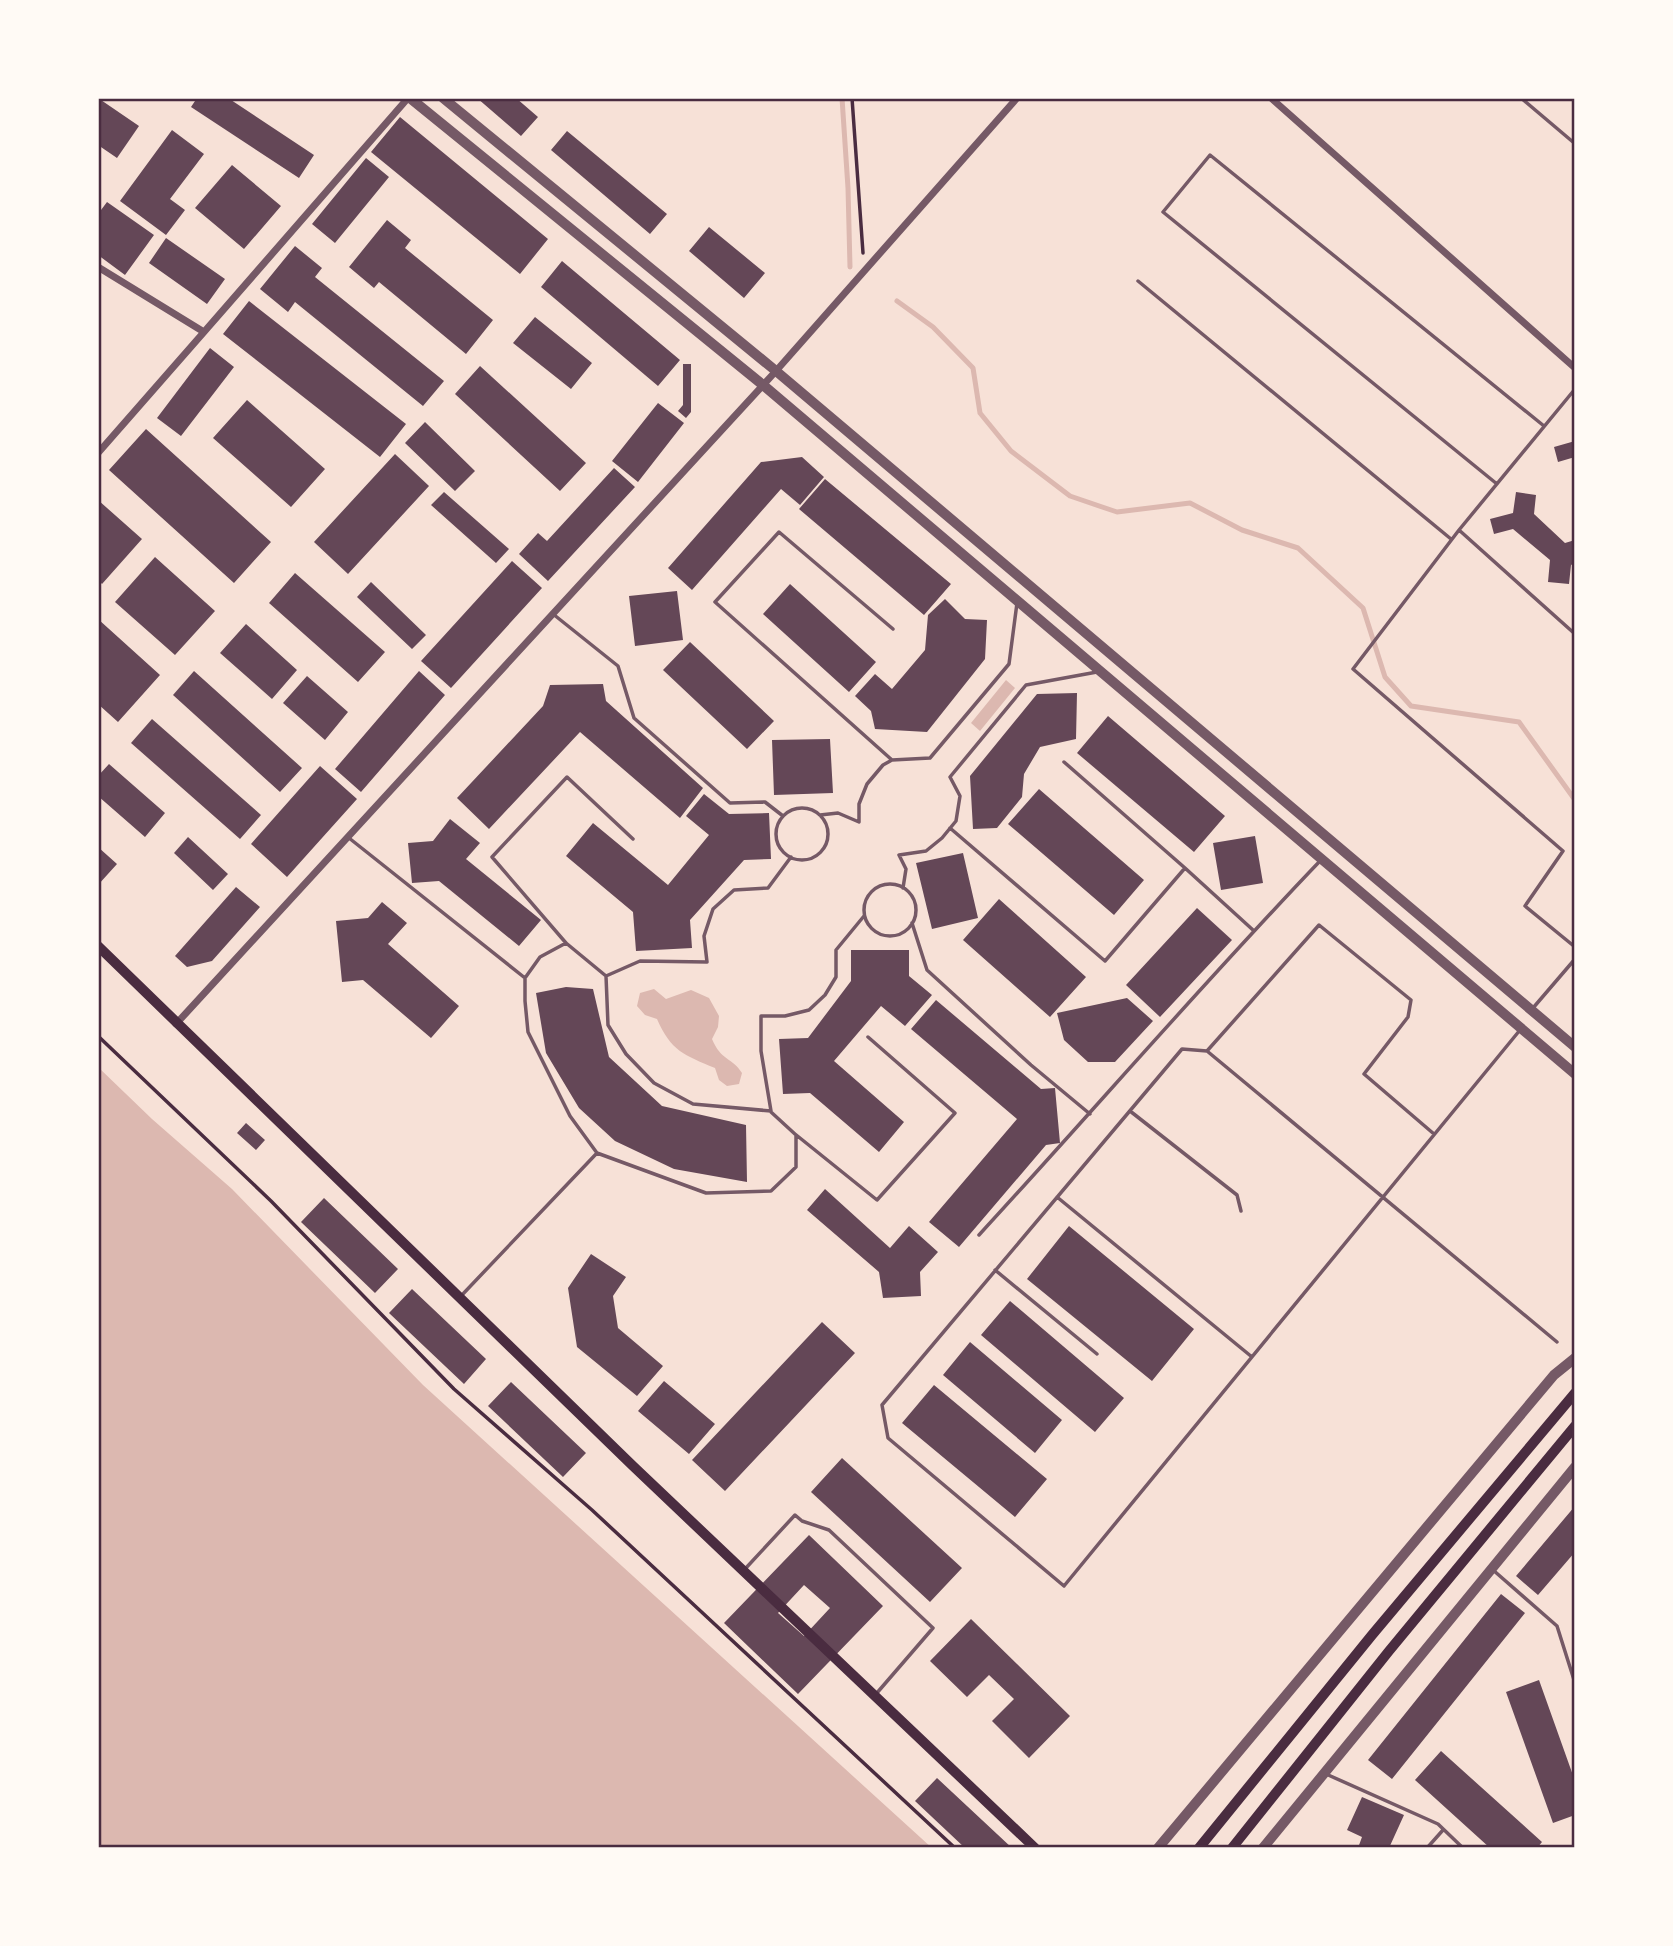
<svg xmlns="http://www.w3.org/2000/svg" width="1673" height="1946" font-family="'Titillium Web',sans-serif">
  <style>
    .water { fill: #dcb8b0 }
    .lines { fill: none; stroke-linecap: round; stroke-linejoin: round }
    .stream { stroke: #dcb8b0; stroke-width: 5 }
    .building { fill: #644757; fill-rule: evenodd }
    .path { stroke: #4a2c40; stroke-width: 3.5 }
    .service { stroke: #755966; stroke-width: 3.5 }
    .minor { stroke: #755966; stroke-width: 7 }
    .tertiary { stroke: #755966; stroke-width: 10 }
    .secondary { stroke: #4a2c40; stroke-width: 10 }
    .neatline { fill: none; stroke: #4a2c40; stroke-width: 2.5 }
  </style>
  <rect width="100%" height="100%" fill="#f7e1d7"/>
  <!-- water -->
  <path class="water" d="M1006 680 1015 688 980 731 971 723Z
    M654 989 666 999 691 990 709 998 719 1016 718 1027 712 1039C721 1061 732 1057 742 1073L739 1084 727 1086 719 1080 715 1068C684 1055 671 1051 657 1019L645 1015 637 1006 640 993Z
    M98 1067 152 1119 232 1189 423 1385 932 1848H98Z"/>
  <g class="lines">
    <!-- stream -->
    <path class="stream" d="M842 98 848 188 850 267
      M897 301 933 327 973 368 980 413 1011 451 1070 496 1117 512 1190 503 1242 530 1298 548 1363 608 1385 677 1411 706 1519 722 1575 800"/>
  </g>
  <!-- building -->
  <path class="building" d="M98 98 139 126 117 158 98 145Z
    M197 98H228L314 155 299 178 191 107Z
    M477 98H516L538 117 521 136Z
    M400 117 548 239 520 274 371 152Z
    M172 130 204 154 170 199 185 210 166 235 120 201Z
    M567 131 667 214 650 234 551 150Z
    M366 158 389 177 335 243 312 224Z
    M232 165 281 206 244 249 195 208Z
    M107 202 154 235 125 275 98 255V214Z
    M387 220 411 240 405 248 493 320 466 354 379 282 374 288 349 267Z
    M709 227 765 273 744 298 689 251Z
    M166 238 225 279 207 304 149 263Z
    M295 246 322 268 315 277 444 381 423 406 295 302 288 312 260 289Z
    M562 261 680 360 658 386 541 287Z
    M249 301 406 424 380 457 223 334Z
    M535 317 592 363 571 389 513 343Z
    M210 348 234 367 181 436 157 418Z
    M683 364H691V412L686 418 678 411 683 405Z
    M480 366 586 463 560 491 455 394Z
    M247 400 325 469 291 507 213 438Z
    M658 403 684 423 638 482 612 461Z
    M425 422 475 471 455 491 405 443Z
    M146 429 271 542 234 583 109 470Z
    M1575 441V457L1558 462 1554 447Z
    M395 454 429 486 348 574 314 542Z
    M802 457 824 477 800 505 781 489 692 590 668 568 761 462Z
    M614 468 635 487 548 581 519 554 538 533 547 541Z
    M825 479 951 584 924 615 799 509Z
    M444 492 509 549 496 563 431 505Z
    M1516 492 1536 495 1534 514 1565 543 1575 540V563L1571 565 1569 584 1548 582 1550 560 1513 529 1494 534 1490 519 1513 513Z
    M98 500 142 539 102 584 98 580Z
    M155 557 215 611 175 655 115 602Z
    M512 561 542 588 451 688 421 661Z
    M295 573 385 652 358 682 269 603Z
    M371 582 426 635 412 649 357 597Z
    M790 584 876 662 849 692 763 614Z
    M677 591 683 640 635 646 629 596Z
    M945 599 965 619 987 620 985 659 927 732 875 729 871 711 855 696 875 674 892 689 925 650 928 615Z
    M98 619 160 675 118 722 98 704Z
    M246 624 297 670 272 699 220 653Z
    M690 642 774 721 747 749 663 670Z
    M194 671 302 768 280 792 173 695Z
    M419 671 445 695 361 792 335 769Z
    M307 676 348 712 325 740 283 703Z
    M603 684 606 701 703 788 680 818 580 732 489 829 457 798 543 706 550 685Z
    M1077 693 1076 739 1040 747 1024 774 1022 797 997 828 973 829 970 776 1037 694Z
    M1108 716 1225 816 1194 852 1077 753Z
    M152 719 261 815 240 839 131 743Z
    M830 739 833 793 774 795 772 740Z
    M109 764 165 813 145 837 98 796V776Z
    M320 766 357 799 287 877 251 844Z
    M1039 789 1144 880 1114 915 1008 824Z
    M704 794 729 814 769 813 771 859 744 860 690 920 692 948 636 951 633 912 566 856 593 823 668 885 709 835 686 816Z
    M450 819 480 843 466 859 541 920 519 946 439 881 412 883 408 843 433 841Z
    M1255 836 1263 883 1221 890 1213 843Z
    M188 837 228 874 213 890 174 853Z
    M98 847 117 864 98 885Z
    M963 853 978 918 932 929 916 863Z
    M236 887 260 907 212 961 187 967 175 956Z
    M999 899 1086 977 1050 1017 963 940Z
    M382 902 407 923 388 944 459 1006 431 1038 363 980 342 982 336 921 368 918Z
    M1197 908 1232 940 1160 1017 1126 985Z
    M851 950H909V976L932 995 905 1026 881 1006 834 1061 904 1122 879 1152 810 1093 783 1094 779 1039 808 1038 851 981Z
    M566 987 593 989 609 1057 662 1106 746 1125 747 1182 674 1169 615 1141 579 1108 546 1053 536 993Z
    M1127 998 1153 1021 1115 1062H1088L1064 1040 1057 1013Z
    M936 1000 1041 1089 1055 1088 1060 1143 1046 1145 959 1247 929 1222 1017 1119 911 1029Z
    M246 1123 265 1140 256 1150 237 1133Z
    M825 1189 890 1248 909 1226 938 1252 920 1272 921 1296 883 1298 879 1272 807 1210Z
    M324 1198 398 1269 375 1293 301 1222Z
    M1069 1226 1194 1329 1152 1381 1027 1279Z
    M591 1254 626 1277 613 1296 618 1328 663 1366 637 1396 577 1347 568 1288Z
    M412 1289 486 1359 464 1384 389 1313Z
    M1010 1301 1124 1398 1095 1432 981 1335Z
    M822 1322 855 1353 725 1491 692 1460Z
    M970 1342 1062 1420 1035 1453 943 1375Z
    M664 1381 715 1424 689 1454 638 1411Z
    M511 1382 586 1453 563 1477 488 1406Z
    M934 1385 1047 1479 1015 1517 902 1423Z
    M842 1458 962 1568 930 1602 811 1492Z
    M1575 1506V1552L1538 1595 1516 1576Z
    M809 1535 883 1606 798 1694 724 1623ZM804 1585 830 1608 804 1636 778 1613Z
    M1501 1594 1525 1613 1392 1779 1368 1760Z
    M971 1619 1070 1716 1029 1758 992 1721 1014 1699 989 1675 967 1697 930 1661Z
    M1539 1680 1575 1781V1815L1553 1823 1506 1692Z
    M1441 1751 1542 1842 1537 1848H1490L1415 1780Z
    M937 1778 1012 1848H965L915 1801Z
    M1362 1797 1404 1815 1389 1848H1358L1362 1837 1347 1830Z"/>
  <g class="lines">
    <!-- path -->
    <path class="path" d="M852 98 863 253
      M98 1036 271 1201 454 1389 592 1510 955 1848"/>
    <!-- service -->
    <path class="service" d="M1521 98 1573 142
      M1138 281 1451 539
      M1575 389 1459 530 1575 634
      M1497 484 1163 212 1210 155 1544 426
      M1459 530 1353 669 1563 851 1525 906 1575 947
      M553 614 618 666 634 718 730 803 765 802 783 816
      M892 760 715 602 779 532 893 629
      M776 834a26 26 0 1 1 52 0a26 26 0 1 1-52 0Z
      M820 815 838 813 859 822V804L867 784 883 765 892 760 930 758 1009 664 1017 603
      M950 828 1105 961 1185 868 1064 762
      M349 838 525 978
      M791 857 768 888 734 890 713 909 704 936 707 962 640 961 606 976 608 1025 626 1054 654 1083 693 1104 771 1111 761 1051V1016H785L809 1010 825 995 836 977V950L864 916
      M1185 868 1253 930
      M864 910a26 26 0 1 1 52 0a26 26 0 1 1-52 0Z
      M903 888 906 869 899 855 926 851 942 838 956 821 960 796 950 777 1026 685 1097 672
      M912 923 927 970 1031 1065 1090 1114
      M566 943 492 857 567 777 633 839
      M606 976 566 943 540 957 525 978V1001L528 1032 570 1116 597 1153 706 1193 771 1191 796 1167V1135L771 1112
      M1533 1008 1575 959
      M1520 1030C1368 1216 1216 1401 1064 1586L888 1438 882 1405 1182 1049 1207 1051 1557 1342
      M1207 1051 1319 925 1411 1000 1408 1017 1364 1074 1434 1134
      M1130 1111 1237 1195 1241 1211
      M795 1134 877 1200 955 1113 868 1037
      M1057 1197 1252 1357
      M979 1235C1093 1111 1203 983 1320 861
      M995 1270 1097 1354
      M461 1296 597 1153
      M745 1569 795 1515 802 1521 829 1530 933 1628 876 1694
      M1493 1570 1557 1626 1575 1683
      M1326 1774 1438 1824 1463 1848
      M1427 1848 1443 1830"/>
    <!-- minor -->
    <path class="minor" d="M1271 98 1575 368
      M98 267 204 332 408 98
      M98 453 204 332
      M176 1024 776 371 1017 98"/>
    <!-- tertiary -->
    <path class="tertiary" d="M410 98 763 385 1575 1074
      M443 98 776 371 1575 1047
      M1158 1848 1554 1375 1575 1358
      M1263 1848 1575 1467"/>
    <!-- secondary -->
    <path class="secondary" d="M98 946 633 1466 1035 1848
      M1199 1848 1372 1635 1575 1393
      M1232 1848 1389 1651 1575 1426"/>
  </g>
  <!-- border -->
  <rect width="1673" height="1946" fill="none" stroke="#fffaf5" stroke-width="200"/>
  <rect x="100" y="100" width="1473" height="1746" class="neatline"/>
</svg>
